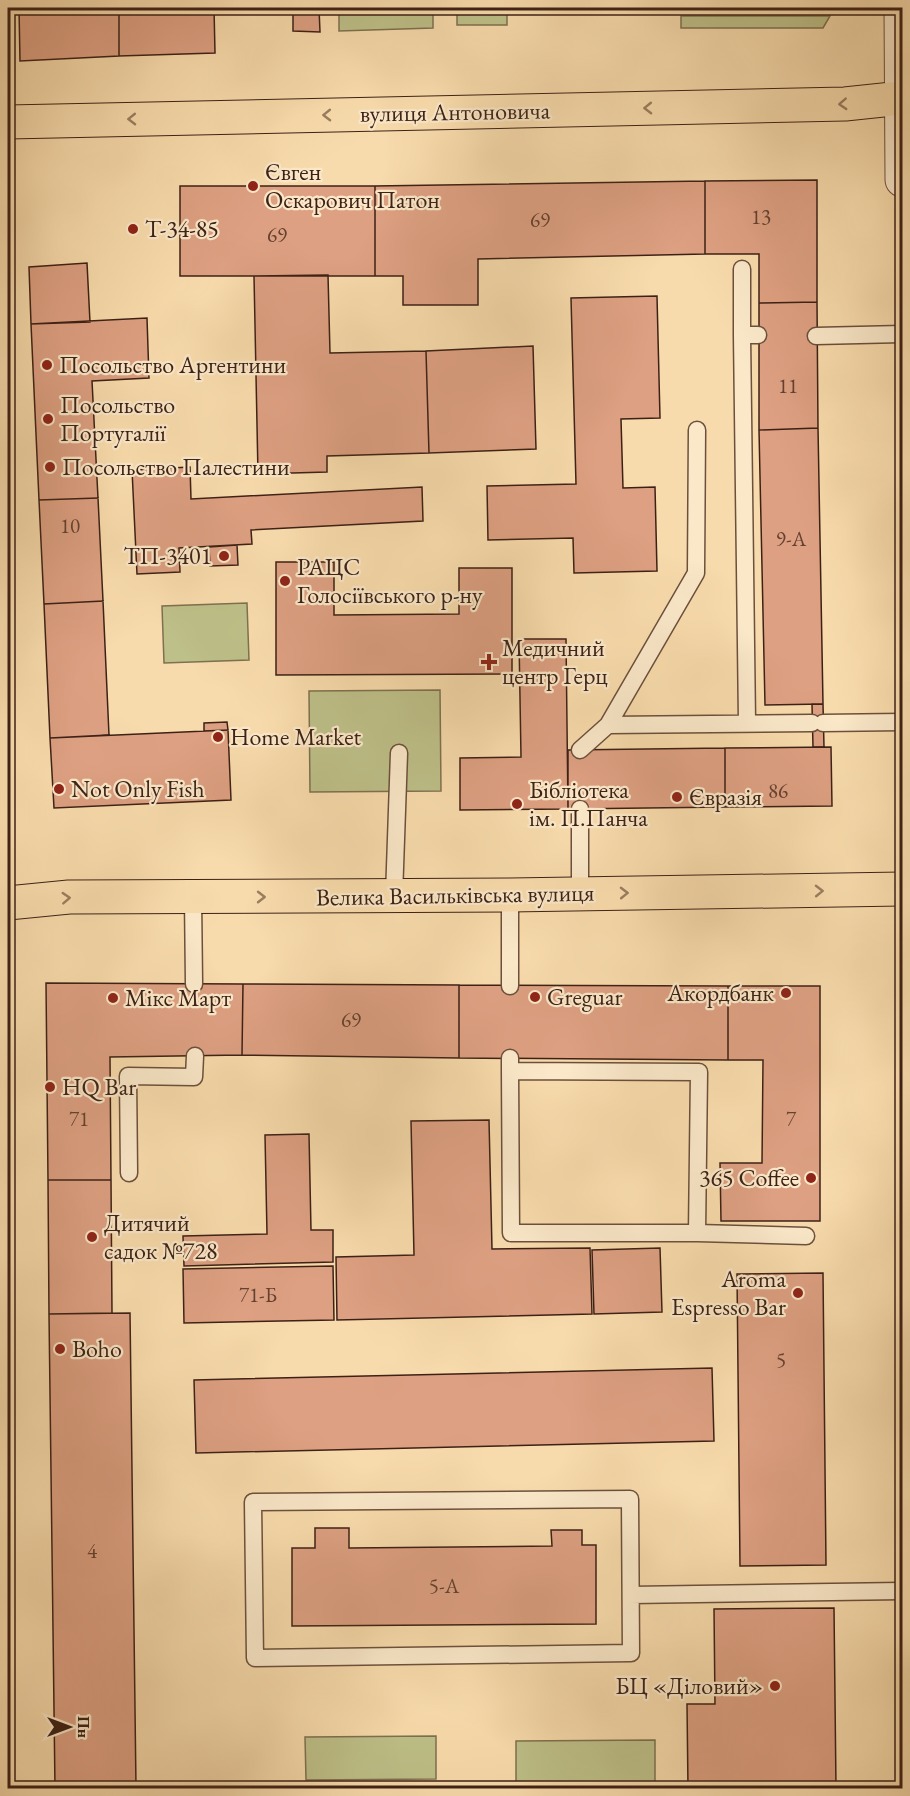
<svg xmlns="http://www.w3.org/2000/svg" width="910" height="1796" font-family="'EB Garamond',serif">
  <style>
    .green { fill: #bec089; stroke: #7e7050; stroke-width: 1.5 }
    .building { fill: #dda082; stroke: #3d2116; stroke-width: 1.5 }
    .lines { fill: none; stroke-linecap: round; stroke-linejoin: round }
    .service-casing { stroke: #6c503c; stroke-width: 19 }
    .tertiary-casing { stroke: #6c503c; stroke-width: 35 }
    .primary-casing { stroke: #3d2116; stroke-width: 35 }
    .service { stroke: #fae8c9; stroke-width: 16 }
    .tertiary { stroke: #fae8c9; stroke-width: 33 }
    .primary { stroke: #f8dbac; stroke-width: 33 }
    .oneway { stroke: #9a7e61 }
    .poi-dot { fill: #8f2418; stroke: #fae8c9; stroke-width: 2 }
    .labels { text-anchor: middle; stroke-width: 4.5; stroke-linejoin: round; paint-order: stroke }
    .number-label { font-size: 21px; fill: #654131 }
    .street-label { font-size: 24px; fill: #3d2116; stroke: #fae8c9 }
    .poi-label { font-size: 24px; fill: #3d2116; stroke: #fae8c9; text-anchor: start }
  </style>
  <rect width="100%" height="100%" fill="#f8dbac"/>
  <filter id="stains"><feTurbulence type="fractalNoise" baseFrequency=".00333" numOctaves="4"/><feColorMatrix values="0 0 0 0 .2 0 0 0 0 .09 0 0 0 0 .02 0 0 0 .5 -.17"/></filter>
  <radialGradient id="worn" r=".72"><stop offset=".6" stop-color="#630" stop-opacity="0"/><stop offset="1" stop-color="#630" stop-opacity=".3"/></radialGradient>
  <!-- green -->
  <path class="green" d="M339 8H433V28L339 31Z
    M457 8H507V25H457Z
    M681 16H830L823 28H681Z
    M247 603 249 660 164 663 162 606Z
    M440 690 441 791 310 792 309 691Z
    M436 1736V1779L306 1780 305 1737Z
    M655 1740V1788H516V1741Z"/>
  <!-- building -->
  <path class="building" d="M19 8H119V56L20 61Z
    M119 8H214L215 53 119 56Z
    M293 8H319L320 32 293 31Z
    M613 8H831V13H613Z
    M817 180V302L759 303V254H705V181Z
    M705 181V254L478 259V305H403V276H375V186Z
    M180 186H375V276H180Z
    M87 263 90 322 31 324 29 267Z
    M328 275 330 353 426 351 429 453 327 456V472L258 474 254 276Z
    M657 296 660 418 621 419 623 488 655 487 657 571 574 573 573 538 488 540 487 486 576 484 571 298Z
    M817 302 818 428 759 430V303Z
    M147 318 149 378 92 381 98 498 39 500 31 324Z
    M533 346 536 449 429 453 426 351Z
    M818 428 823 704 765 705 759 430Z
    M190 467 191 499 422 487 423 521 251 530 252 544 179 548 180 572 137 574 132 470Z
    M98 498 103 601 44 604 39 500Z
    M237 545 238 565 210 566 209 547Z
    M276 562H334V615L459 614V568H512V674L276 675Z
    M103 601 109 735 50 738 44 604Z
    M519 639H566L568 809 460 810V758L521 757Z
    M812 704H823L824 747H813Z
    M227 722 228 730 204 731V723Z
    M228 730 231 800 54 808 50 738Z
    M831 747 832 806 725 807V748Z
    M725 748V807L568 809V750Z
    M46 983 243 984 242 1055 110 1057 111 1180H48Z
    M243 984 459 985V1058L242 1055Z
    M459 985 728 986V1060L459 1058Z
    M728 986H820V1221H721L720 1163H762L763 1060H728Z
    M489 1120 492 1249 590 1248 592 1314 337 1320 336 1257 414 1255 411 1121Z
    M309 1134 311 1230H333V1262L184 1266 183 1236 267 1234 265 1135Z
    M48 1180H111L112 1313 49 1314Z
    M660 1248 662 1312 594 1314 592 1250Z
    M333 1266 334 1320 184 1323 183 1269Z
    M823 1273 826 1565 740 1566 737 1274Z
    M130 1313 136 1788H55L49 1314Z
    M712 1368 714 1441 196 1453 194 1380Z
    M315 1528H349V1548L552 1546 551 1530H582V1545H596V1624L292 1626V1548H315Z
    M834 1608 836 1788H688L687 1704H715L714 1609Z"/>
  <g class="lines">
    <!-- service casing -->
    <g class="service-casing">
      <path id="service" d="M742 269V335H758
        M742 335 747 722
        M816 336 902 334
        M697 430 696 573 608 725 812 723
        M823 723 902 722
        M580 750 608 725
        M580 809V893
        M394 896 399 753
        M193 897 194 984
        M510 986V895
        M510 1058V1071L699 1072 697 1233 806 1236
        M510 1071 511 1233H697
        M129 1173 128 1076 194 1077 195 1056
        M630 1499 631 1653 255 1658 253 1502Z
        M631 1595 902 1591"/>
    </g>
    <!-- tertiary casing -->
    <g class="tertiary-casing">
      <path id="tertiary" d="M901 8 902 180"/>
    </g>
    <!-- primary casing -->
    <g class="primary-casing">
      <path id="primary" d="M8 122 845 104 902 98
        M8 903 69 897 510 895 902 889"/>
    </g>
    <!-- service -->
    <use href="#service" class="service"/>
    <!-- tertiary -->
    <use href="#tertiary" class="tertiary"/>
    <!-- primary -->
    <use href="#primary" class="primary"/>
  </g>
  <!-- one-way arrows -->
  <defs><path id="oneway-chevron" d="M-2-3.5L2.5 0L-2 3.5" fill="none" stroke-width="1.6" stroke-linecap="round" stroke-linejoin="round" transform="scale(1.5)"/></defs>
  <g class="oneway">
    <use href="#oneway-chevron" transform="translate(843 104) rotate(177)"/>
    <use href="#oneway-chevron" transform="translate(648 108) rotate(179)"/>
    <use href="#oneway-chevron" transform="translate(327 115) rotate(179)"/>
    <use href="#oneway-chevron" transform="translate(132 119) rotate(179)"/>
    <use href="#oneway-chevron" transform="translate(819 891) rotate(-1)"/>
    <use href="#oneway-chevron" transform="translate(624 893) rotate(-1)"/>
    <use href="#oneway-chevron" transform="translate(261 897)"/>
    <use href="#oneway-chevron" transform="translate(66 898) rotate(-3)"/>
  </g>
  <!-- markers -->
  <g class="poi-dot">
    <circle cx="253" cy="186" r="6"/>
    <circle cx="133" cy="229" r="6"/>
    <circle cx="47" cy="365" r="6"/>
    <circle cx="48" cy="419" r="6"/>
    <circle cx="50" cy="467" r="6"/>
    <circle cx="224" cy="556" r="6"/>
    <circle cx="285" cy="581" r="6"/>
    <path d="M486 653h6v6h6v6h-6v6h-6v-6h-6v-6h6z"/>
    <circle cx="218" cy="737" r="6"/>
    <circle cx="59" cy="789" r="6"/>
    <circle cx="677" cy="797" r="6"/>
    <circle cx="517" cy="804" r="6"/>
    <circle cx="786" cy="993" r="6"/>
    <circle cx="535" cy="997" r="6"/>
    <circle cx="113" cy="998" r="6"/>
    <circle cx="50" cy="1087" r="6"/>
    <circle cx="811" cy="1178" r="6"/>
    <circle cx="92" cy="1237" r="6"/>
    <circle cx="798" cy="1293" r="6"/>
    <circle cx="60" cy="1349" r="6"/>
    <circle cx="775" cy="1686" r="6"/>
  </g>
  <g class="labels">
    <!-- number labels -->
    <g class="number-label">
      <text x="761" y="224">13</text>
      <text x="540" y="227">69</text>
      <text x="277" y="242">69</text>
      <text x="788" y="393">11</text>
      <text x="70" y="533">10</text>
      <text x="791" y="546">9-А</text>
      <text x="778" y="798">86</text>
      <text x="351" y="1027">69</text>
      <text x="79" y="1126">71</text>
      <text x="791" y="1126">7</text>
      <text x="258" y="1302">71-Б</text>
      <text x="781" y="1367">5</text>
      <text x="92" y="1558">4</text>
      <text x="444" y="1593">5-А</text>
    </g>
    <!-- street labels -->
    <g class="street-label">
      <text transform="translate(455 112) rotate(-1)" y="8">вулиця Антоновича</text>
      <text transform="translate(455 895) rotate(-1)" y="8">Велика Васильківська вулиця</text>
    </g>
    <!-- poi labels -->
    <g class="poi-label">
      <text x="265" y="180">Євген<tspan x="265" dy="28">Оскарович Патон</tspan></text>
      <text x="145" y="237">Т-34-85</text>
      <text x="59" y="373">Посольство Аргентини</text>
      <text x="60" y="413">Посольство<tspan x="60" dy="28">Португалії</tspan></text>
      <text x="62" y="475">Посольство Палестини</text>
      <text x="212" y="564" text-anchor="end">ТП-3401</text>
      <text x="297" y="575">РАЦС<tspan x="297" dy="28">Голосіївського р-ну</tspan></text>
      <text x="502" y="656">Медичний<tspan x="502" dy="28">центр Герц</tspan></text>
      <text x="230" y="745">Home Market</text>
      <text x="71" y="797">Not Only Fish</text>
      <text x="529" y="798">Бібліотека<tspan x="529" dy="28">ім. П.Панча</tspan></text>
      <text x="689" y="805">Євразія</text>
      <text x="774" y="1001" text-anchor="end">Акордбанк</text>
      <text x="547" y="1005">Greguar</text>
      <text x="125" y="1006">Мікс Март</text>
      <text x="62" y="1095">HQ Bar</text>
      <text x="799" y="1186" text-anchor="end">365 Coffee</text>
      <text x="104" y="1231">Дитячий<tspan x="104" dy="28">садок №728</tspan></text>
      <text x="786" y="1287" text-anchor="end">Aroma<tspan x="786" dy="28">Espresso Bar</tspan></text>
      <text x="72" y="1357">Boho</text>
      <text x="763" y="1694" text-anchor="end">БЦ «Діловий»</text>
    </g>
  </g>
  <!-- margin -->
  <rect width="910" height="1796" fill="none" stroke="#f8dbac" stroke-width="30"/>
  <rect x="9" y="9" width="892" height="1778" fill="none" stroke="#3d2116" stroke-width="3"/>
  <rect x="15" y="15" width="880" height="1766" fill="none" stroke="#3d2116" stroke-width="1.5"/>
  <!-- north arrow -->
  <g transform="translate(69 1727) rotate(90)" stroke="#fae8c9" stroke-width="4.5" paint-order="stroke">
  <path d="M0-4.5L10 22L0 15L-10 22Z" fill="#3d2116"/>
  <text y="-9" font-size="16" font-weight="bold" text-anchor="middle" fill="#3d2116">Пн</text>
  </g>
  <rect width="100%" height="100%" filter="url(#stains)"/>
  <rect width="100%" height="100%" fill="url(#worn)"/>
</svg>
